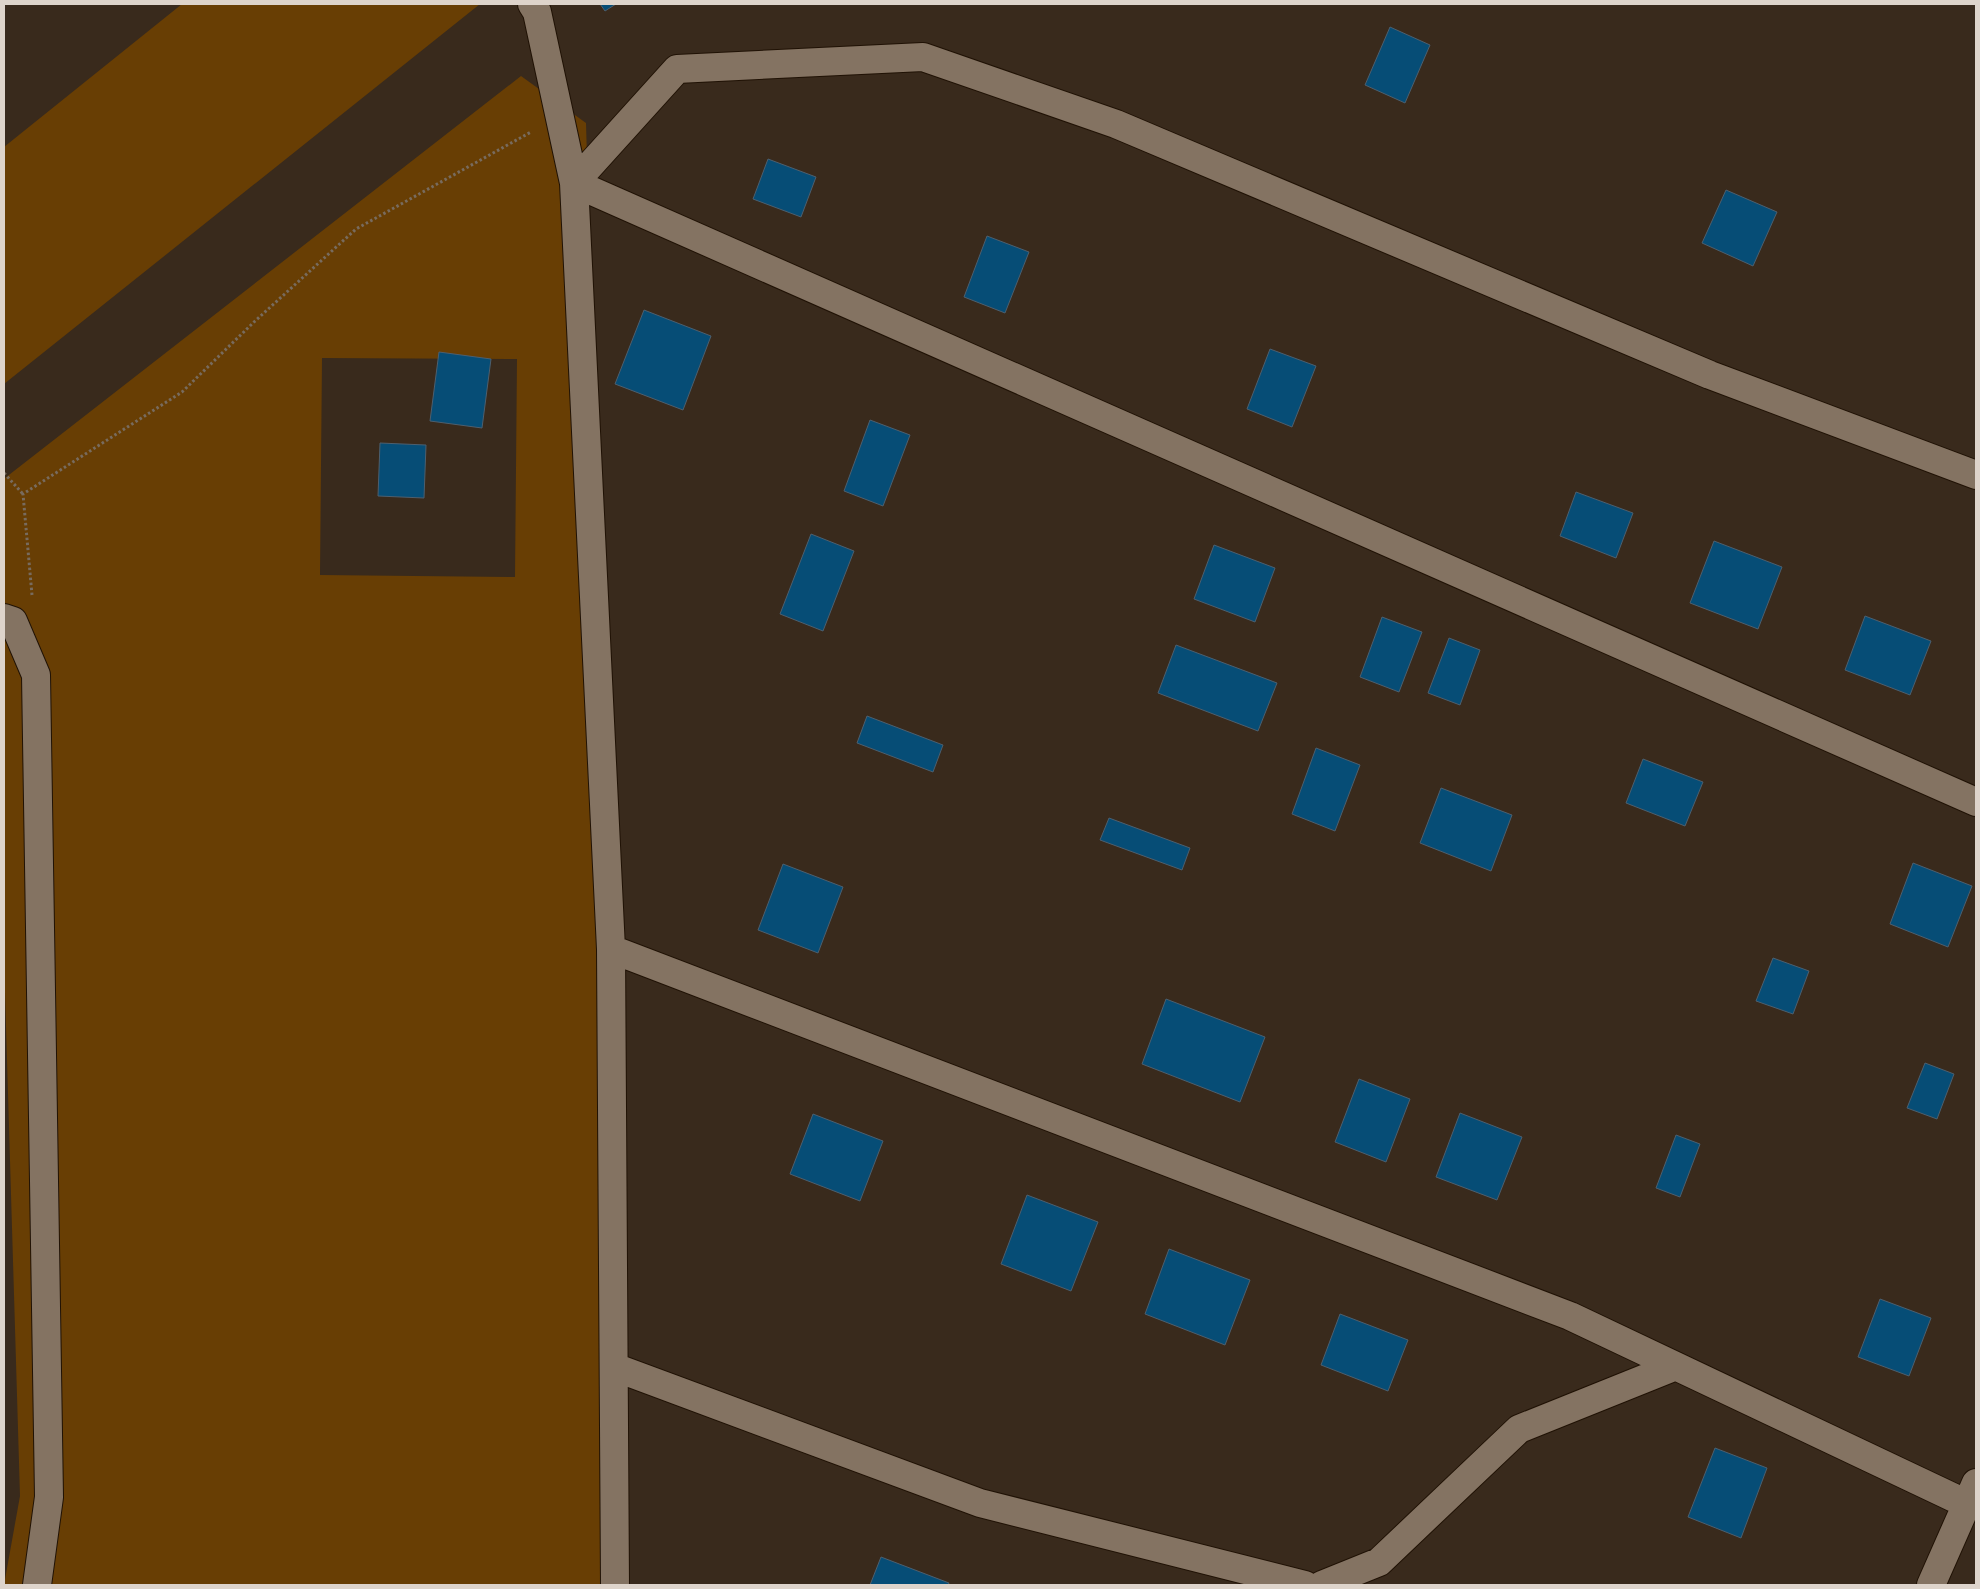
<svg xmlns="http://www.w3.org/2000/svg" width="1980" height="1589" font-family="'Source Serif 4',serif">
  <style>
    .grass { fill: #683e04; fill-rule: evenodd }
    .building { fill: #064d76; stroke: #4d5f6e }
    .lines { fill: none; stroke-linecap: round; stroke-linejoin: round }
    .minor-casing { stroke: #201205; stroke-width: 30 }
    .path { stroke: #786b5e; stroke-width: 3; stroke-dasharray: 2.5 2.5; stroke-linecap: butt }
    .minor { stroke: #847362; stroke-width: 28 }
  </style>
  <rect width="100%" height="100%" fill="#392a1c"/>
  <!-- grass -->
  <path class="grass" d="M182 4H480L4 384V147Z
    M521 76 586 123 628 1585H4L20 1496 4 959 5 478ZM322 358 517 359 515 577 320 575Z"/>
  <!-- building -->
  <path class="building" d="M600 4H616L605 11Z
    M1390 27 1430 45 1405 103 1365 85Z
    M768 159 816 177 801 217 753 199Z
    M1726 190 1777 212 1753 266 1702 243Z
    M987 236 1029 252 1005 313 964 297Z
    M644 310 711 336 683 410 615 384Z
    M1270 349 1316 366 1292 427 1247 409Z
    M439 352 491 359 482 428 430 421Z
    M870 420 910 435 883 506 844 491Z
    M380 443 426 445 424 498 378 496Z
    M1576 492 1633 513 1616 558 1560 536Z
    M811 534 854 551 823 631 780 614Z
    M1714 541 1782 567 1758 629 1690 603Z
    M1214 545 1275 568 1255 622 1194 599Z
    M1865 616 1931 641 1910 695 1845 670Z
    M1382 617 1422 632 1399 692 1360 677Z
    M1449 638 1480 650 1460 705 1428 693Z
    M1176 645 1277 683 1258 731 1158 693Z
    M867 716 943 745 933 772 857 743Z
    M1316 748 1360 765 1335 831 1292 814Z
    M1643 759 1703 782 1685 826 1626 803Z
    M1441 788 1512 815 1491 871 1420 843Z
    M1109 818 1190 848 1182 870 1100 840Z
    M1913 863 1972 886 1948 947 1890 924Z
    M783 864 843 887 818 953 758 930Z
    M1773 958 1809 971 1793 1014 1756 1001Z
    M1166 999 1265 1037 1240 1102 1142 1064Z
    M1925 1063 1954 1074 1937 1119 1907 1108Z
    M1359 1079 1410 1099 1386 1162 1335 1142Z
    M1460 1113 1522 1137 1497 1200 1436 1177Z
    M813 1114 883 1141 860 1201 790 1174Z
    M1676 1135 1700 1144 1680 1197 1656 1188Z
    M1027 1195 1098 1222 1071 1291 1001 1264Z
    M1169 1249 1250 1280 1225 1345 1145 1314Z
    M1880 1299 1931 1318 1909 1376 1858 1357Z
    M1340 1314 1408 1340 1388 1391 1321 1365Z
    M1715 1448 1767 1468 1741 1538 1688 1517Z
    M881 1557 949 1583 948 1585H870Z"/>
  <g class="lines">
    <!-- minor casing -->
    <g class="minor-casing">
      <path id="minor" d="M532 4 537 12 574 183 611 949 615 1585
        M1976 475 1710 375 1116 124 923 57 677 69 574 183 1976 802
        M4 618 13 621 36 675 49 1497 37 1585
        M611 949 1570 1316 1967 1504
        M614 1367 980 1503 1305 1585
        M1322 1585 1379 1562 1519 1429 1676 1366
        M1931 1585 1976 1483"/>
    </g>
    <!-- path -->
    <path class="path" d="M4 473 23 494
      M32 595 23 494 182 392 254 322 356 229 531 132"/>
    <!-- minor -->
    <use href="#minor" class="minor"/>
  </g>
  <!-- border -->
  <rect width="1980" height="1589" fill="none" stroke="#ded4cb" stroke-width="10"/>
</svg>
